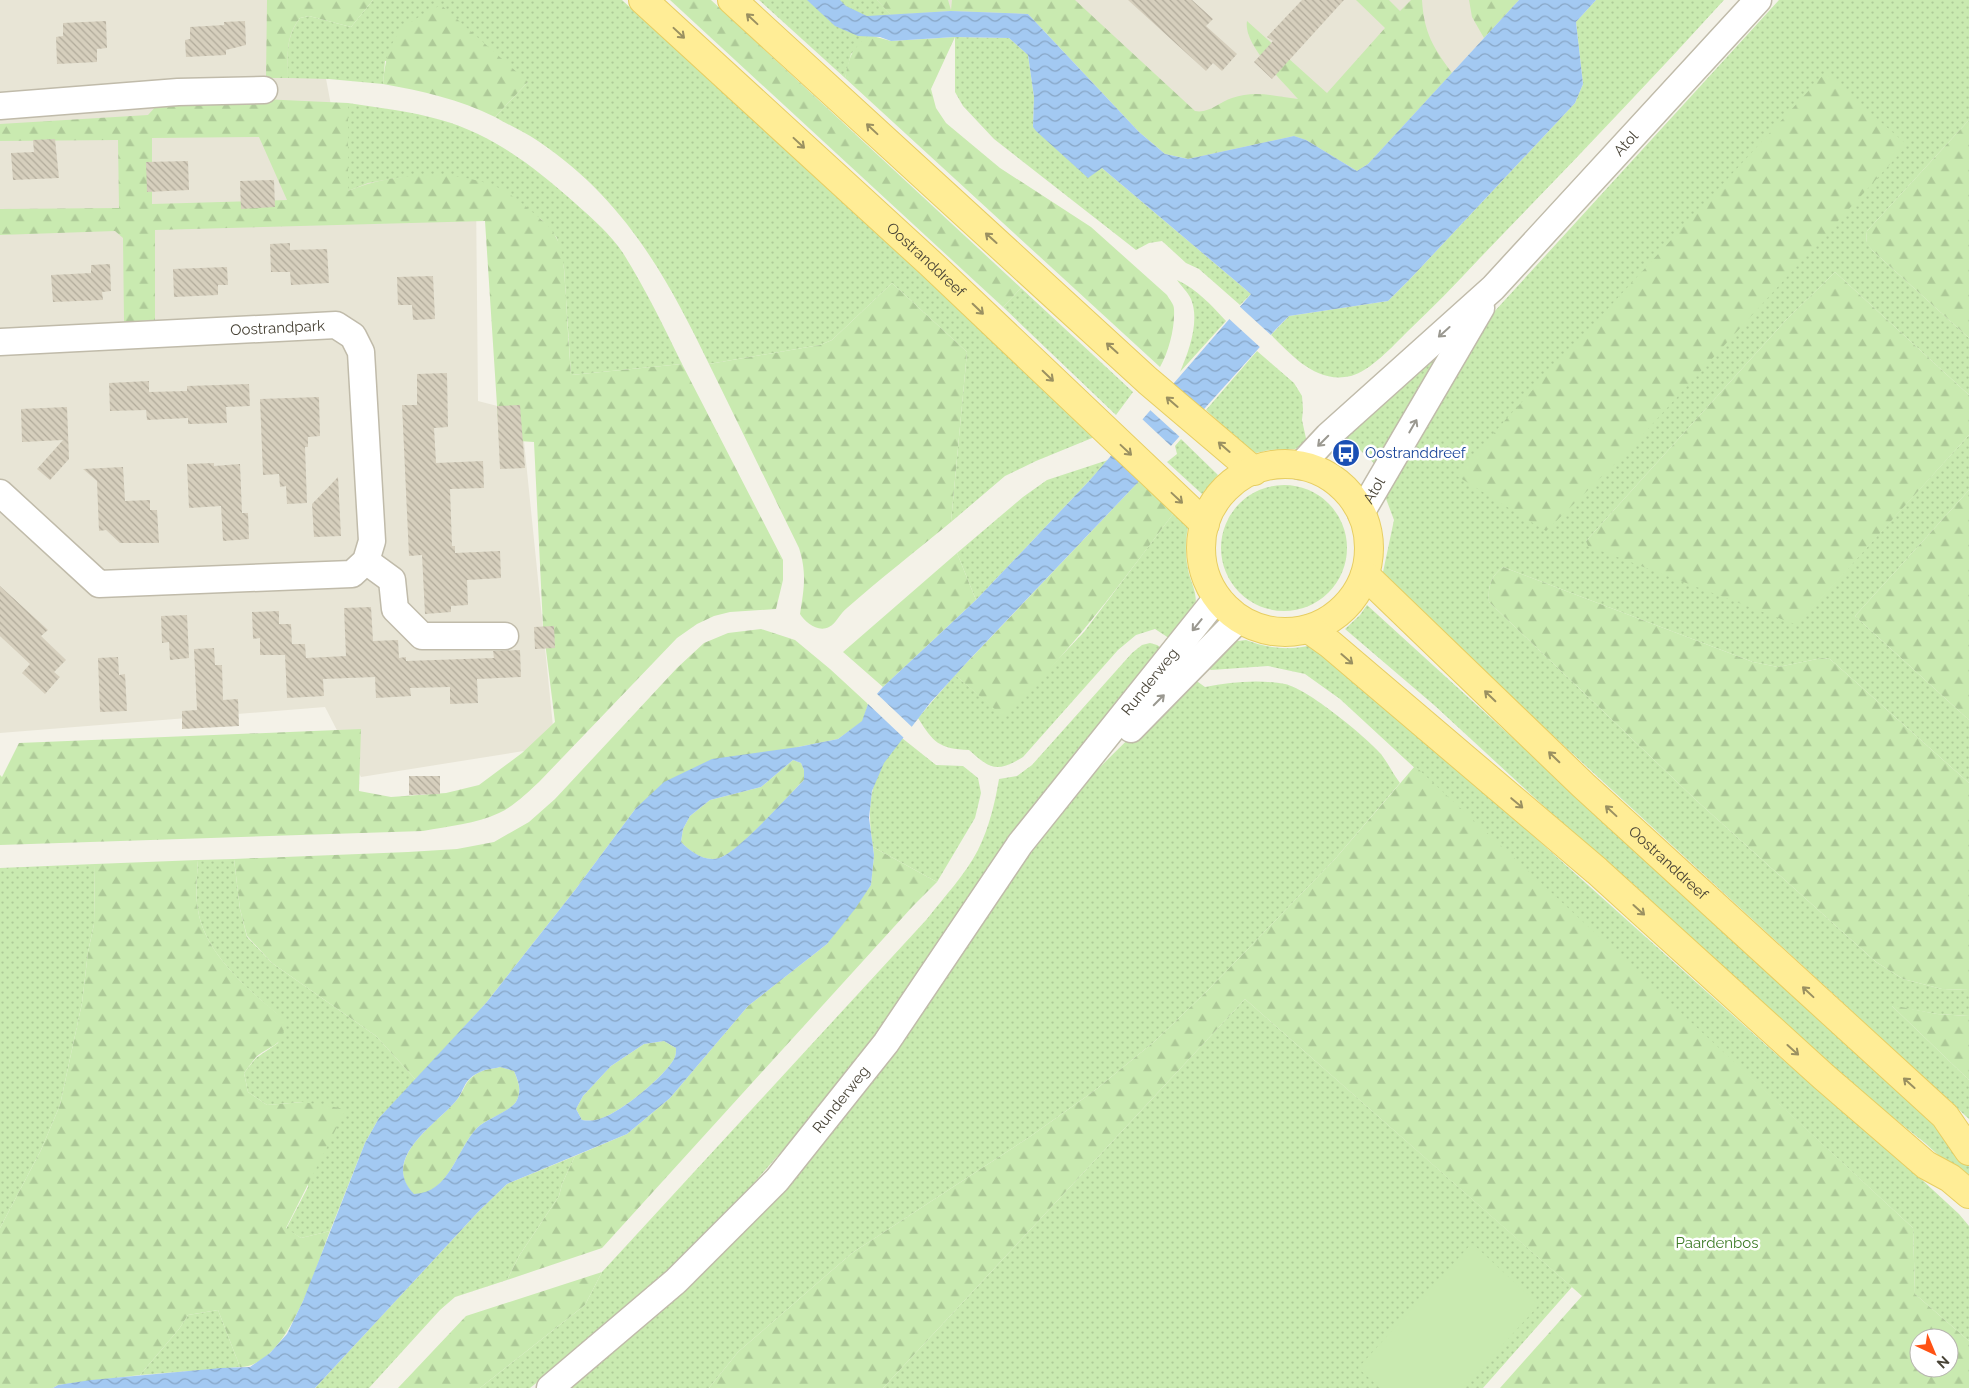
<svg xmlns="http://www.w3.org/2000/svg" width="1969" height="1388" font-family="Raleway,sans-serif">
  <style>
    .residential { fill: #e8e5d6 }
    .grass { fill: url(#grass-dots) }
    .forest { fill: url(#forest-firs); fill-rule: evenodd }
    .garden { fill: #c9eab0 }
    .water { fill: url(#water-waves); fill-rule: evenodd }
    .pier { fill: #f4f2e8 }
    .building { fill: url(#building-back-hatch) }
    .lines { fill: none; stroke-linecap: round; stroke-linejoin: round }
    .minor-casing { stroke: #c0bbaa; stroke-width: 29 }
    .major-casing { stroke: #e7ce63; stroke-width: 30 }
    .minor { stroke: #fff; stroke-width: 26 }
    .major { stroke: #ffed96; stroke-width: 28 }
    .oneway { stroke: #9a9061 }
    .oneway2 { stroke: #9a9890 }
    .labels { text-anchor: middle; stroke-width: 5; stroke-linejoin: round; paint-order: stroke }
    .street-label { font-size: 15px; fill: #484336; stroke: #fff }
    .transit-label { font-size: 15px; fill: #164399; stroke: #fff; text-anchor: start }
    .park-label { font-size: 15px; fill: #3e7c27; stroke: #fff }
  </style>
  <defs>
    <pattern id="grass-dots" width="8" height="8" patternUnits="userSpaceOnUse" patternTransform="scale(1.25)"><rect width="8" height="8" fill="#c9eab0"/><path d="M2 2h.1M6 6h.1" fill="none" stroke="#aeca98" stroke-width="1.8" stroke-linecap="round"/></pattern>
    <pattern id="forest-firs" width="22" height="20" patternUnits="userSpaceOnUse" patternTransform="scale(1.25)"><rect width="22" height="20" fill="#c9eab0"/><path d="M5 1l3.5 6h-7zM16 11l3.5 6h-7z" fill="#aeca98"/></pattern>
    <pattern id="water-waves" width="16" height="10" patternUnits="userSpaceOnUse" patternTransform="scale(1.25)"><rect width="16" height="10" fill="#a3c9f2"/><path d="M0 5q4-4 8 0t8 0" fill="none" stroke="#87a5c5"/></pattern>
    <pattern id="building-back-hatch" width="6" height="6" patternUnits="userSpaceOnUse" patternTransform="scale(1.25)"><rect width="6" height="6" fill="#d6cfbd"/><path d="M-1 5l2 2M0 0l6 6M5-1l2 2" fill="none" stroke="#b0aa9a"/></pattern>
  </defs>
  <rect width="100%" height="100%" fill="#f4f2e8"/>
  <!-- residential -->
  <path class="residential" d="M0 0H269L318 36 342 164 476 193 478 401 521 412 555 746 361 777 325 707 0 733Z
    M830 0H1519L1368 164 1188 159 1028 14 880 37Z"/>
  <!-- grass -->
  <path class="grass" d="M373 0H622L1097 436 1036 461 1005 476 951 522 967 352 892 283 832 340 820 345 709 364C666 275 623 198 538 141 524 132 509 125 495 117L528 82 385 61 383 84 329 79 288 78C288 54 285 38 300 18L309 16 351 27Z
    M759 0H877L891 15 851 54 845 78Z
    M1596 0H1724C1644 88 1562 173 1479 259 1456 284 1432 308 1407 332 1393 346 1370 371 1351 376 1316 384 1293 356 1271 335L1289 316 1388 301 1411 278 1575 103 1583 84 1576 22Z
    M1779 0H1969V120L1867 231 1866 242 1873 251 1969 338V395L1835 272 1786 320 1586 541 1797 624 1969 435V490L1855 616 1969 720V783L1830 659 1822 658 1778 667 1753 662 1503 567C1490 577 1488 587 1489 602L1697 801 1876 962 1903 979 1942 989 1969 990V1016L1937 1014 1892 1006 1969 1080V1119L1395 590 1383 572 1394 520 1385 496 1465 348 1493 313Z
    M955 37 1009 38 1028 55 1034 97 1033 127 1102 168 1251 294 1240 305 1199 269 1186 263 1162 241 1149 243 1136 250 994 139 963 106 955 92Z
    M348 103C379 108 411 111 441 120 494 135 536 168 576 204 592 218 611 235 623 253 645 288 664 327 682 364L571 375 564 268 557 238 541 219 458 178 426 176 396 178 368 183 348 191Z
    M1177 280C1197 289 1211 305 1226 321L1180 372C1189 351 1200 321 1191 299 1188 292 1181 286 1177 280Z
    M1021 288 1133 392 1116 415 1003 307Z
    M1257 351 1294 383 1302 396 1303 409 1302 420 1307 443 1295 449 1269 450 1256 453 1240 442 1206 410Z
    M1434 353 1441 357 1380 469 1360 450 1341 437Z
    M1181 439 1218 475 1202 494 1167 462 1177 454 1175 446Z
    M1108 460 1090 480 976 600 957 553 1023 497 1047 480Z
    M1221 548a63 63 0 1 1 126 0a63 63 0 1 1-126 0Z
    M1176 510 1188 527C1185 542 1185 558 1189 574 1192 585 1198 595 1195 608 1192 619 1181 631 1175 642L1155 629 1136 635 1118 650 1023 757C997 773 990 769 969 750 939 749 933 742 918 718L955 675 1004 716 1084 632Z
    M1367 605 1915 1105 1969 1163V1183L1925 1143 1832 1069 1716 965 1434 705 1345 629 1360 615Z
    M1246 640C1266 648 1289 651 1311 645L1449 760 1767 1046 1920 1178 1959 1214 1969 1226V1341L1915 1294 1913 1228 1340 699 1305 674 1268 666 1211 670 1203 665 1230 642Z
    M1150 643 1157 645 1166 651 991 867 955 916 867 1047 809 1120 747 1191 694 1247 653 1284 585 1344 530 1388H480L585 1305 602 1272 927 919C944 897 965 875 978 850 989 828 995 803 999 779L1017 776 1032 765 1132 653 1142 645Z
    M1191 677 1205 687C1231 682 1258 679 1285 684 1308 689 1365 736 1381 754 1388 763 1393 774 1400 783L1335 859 1206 992 1155 1041 1094 1091 1028 1138 852 1253 738 1352 709 1388H566L655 1311 1023 858 1099 768Z
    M902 738 936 765 963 766 978 778 981 793 975 818 937 882 873 847C868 816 868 791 883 763 888 754 896 746 902 738Z
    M234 859 240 909 247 937 272 963 376 1036 416 1080 379 1118 365 1143 330 1231 301 1238 286 1229 308 1187 303 1102 267 1105 248 1092 244 1073 256 1058 278 1043 284 1020C251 992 205 955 198 910 195 894 197 877 198 860Z
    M95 864 94 924 88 952 82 1003 60 1105 41 1150 0 1228V868Z
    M1245 999 1572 1287 1483 1388H883Z
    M575 1156 562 1184 559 1196 519 1256 507 1280 455 1297 440 1310 369 1388H315L478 1212 507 1184Z
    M218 1310 240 1367 140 1375 179 1329 188 1315Z"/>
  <!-- forest -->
  <path class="forest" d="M267 0H373L351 27 309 16 300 18C285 37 288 54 288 78H266Z
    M670 0H711L1021 288 1003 307Z
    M877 0H948L951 10 952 0H1075L1195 111C1208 114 1220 102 1232 98 1254 90 1275 96 1298 99 1282 80 1243 45 1247 21L1327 93 1385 28 1356 0H1389L1400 11 1411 0H1422C1424 33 1433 47 1452 73L1368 164 1357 171 1306 140 1294 136 1188 159 1165 154 1139 132 1028 14 951 11 891 15Z
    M1469 0H1519L1484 38 1472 17Z
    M441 5 528 82 495 117C459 99 422 91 383 84 387 37 400 25 441 5Z
    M869 35 891 41 955 37 931 89 936 108 946 123 1000 168 1091 227 1167 295C1169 299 1174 304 1174 309 1175 328 1169 351 1160 367L845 78C850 56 850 51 869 35Z
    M1825 73 1906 144 1903 150 1625 454 1546 531 1457 476 1507 418Z
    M261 99 348 103V191C391 173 454 169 497 187 509 193 521 202 531 211 540 218 552 228 557 239 565 255 564 277 566 295 567 321 569 348 571 375L682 364 783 560V580L776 609 730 612 714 616 697 624 677 638 539 782C527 793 514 806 499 813 476 824 448 826 423 831L0 845V775L2 777 19 743 361 729 359 791 391 797 446 793 479 785 522 753 555 722 543 626 534 442 506 440 499 436 485 221 155 230V320L124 322 123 238 115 231 0 235V209L119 208 118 140 0 141V124L148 115 158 104ZM259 137 287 200 152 204V138Z
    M1969 120V338L1873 251 1866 243 1867 231Z
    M1835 272 1969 395V435L1797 625 1588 546 1586 541 1786 320Z
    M892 283 967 352 951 522C916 551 881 578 847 608 840 613 836 624 829 627 818 633 805 622 800 614 804 589 807 573 799 548L709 364 820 345 832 340Z
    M1143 477 1176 510C1122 582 1069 654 1004 717L955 675Z
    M1969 490V720L1855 616Z
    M957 553 976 600 883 687 843 652Z
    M1503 567 1753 662 1778 667 1822 658 1830 659 1969 783V990L1942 989 1903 979 1876 962 1697 801 1489 602C1488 587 1490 577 1503 567Z
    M761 629 795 640 830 669 868 704 863 721 838 739 798 747 636 808 575 890 486 1003 416 1080 376 1036 272 963 247 936 240 909 234 859 408 852 457 849 494 842 529 822 555 799 677 668 704 643 728 633Z
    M793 760 801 763 804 770V780C788 796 737 854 719 858 703 862 691 852 681 842L683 829 690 816 710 800 761 787Z
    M1415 766 1913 1228 1915 1294 1969 1341V1388H1500L1582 1296 1245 999 883 1388H709L738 1352 852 1253 1028 1138 1094 1091 1155 1041 1206 992 1335 859ZM1919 1338H1949V1368H1919Z
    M873 847 937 882 913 906 602 1248 507 1280 519 1256 559 1196 562 1184 575 1156 627 1134 670 1098 748 1006 827 944 871 885 874 855Z
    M198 860C197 877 195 894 198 910 205 955 251 992 284 1019 286 1047 273 1043 256 1057 252 1062 248 1068 244 1073L248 1092 267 1105 303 1102 346 1109 286 1228 301 1238 330 1231C315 1269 288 1366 240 1367L218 1310 188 1315 179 1329 140 1375 58 1385 53 1388H0V1228L41 1150 60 1105 82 1003 88 952 94 924 95 864Z
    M1891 1005 1937 1014 1969 1016V1080Z
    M664 1041 676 1048C676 1052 676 1056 674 1059 664 1077 621 1112 602 1118 595 1121 589 1121 582 1120L576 1109 583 1096 611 1066 644 1044Z
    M500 1067 514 1071C518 1081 522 1090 517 1100 512 1112 487 1118 477 1128 456 1150 450 1193 414 1195 380 1159 434 1126 455 1102 465 1092 463 1081 478 1073 484 1069 493 1069 500 1067Z
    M602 1272 585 1305 480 1388H398L466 1316Z"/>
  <!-- garden -->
  <path class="garden" d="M1472 1243 1539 1305 1463 1388H1380L1358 1368Z"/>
  <!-- water -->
  <path class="water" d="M807 0H840L846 6 867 16 951 11 1028 14 1139 132 1165 154 1188 159 1294 136 1306 140 1357 171 1368 164 1519 0H1596L1576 22 1583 84 1575 103 1411 278 1388 301 1289 316 1276 329 1143 477 970 659 930 703 884 763 872 791 869 818 874 855 871 885 855 909 827 944 748 1006 670 1098 627 1134 507 1184 478 1212 315 1388H53L58 1385 91 1380 221 1368 250 1367 270 1353 287 1334 303 1301 365 1143 379 1118 486 1003 575 890 636 808 664 782 712 759 798 747 838 739 862 721 868 704 883 687 976 600 1090 480 1251 294 1102 168 1088 178 1036 131 1033 127 1034 97 1028 55 1009 38 955 37 891 41 880 37 858 36 835 26ZM793 760 801 763 804 770V780C788 796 737 853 719 858 704 862 691 852 681 842L683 829 690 816 710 800 761 787ZM664 1041 676 1048C676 1052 676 1056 674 1059 664 1077 621 1112 602 1118 595 1121 589 1121 582 1120L576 1109 583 1096 611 1066 644 1044ZM500 1067 514 1071C518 1081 522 1089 517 1100 512 1111 487 1118 477 1128 456 1150 450 1193 414 1194 380 1159 434 1126 455 1102 465 1091 462 1081 478 1073 484 1069 493 1069 500 1067Z"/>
  <!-- pier -->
  <path class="pier" d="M1238 305 1273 337 1262 349 1227 317Z
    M1170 384 1202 415 1181 438 1149 409Z
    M1141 418 1172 447 1142 480 1112 452Z
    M875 692 913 728 905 739 867 703Z"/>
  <!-- building -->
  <path class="building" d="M1128 0H1192L1213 19 1206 26 1237 54 1222 71 1213 63 1206 71Z
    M1302 0H1344L1272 79 1254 62 1273 41 1267 37Z
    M106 21 107 48 97 49V62L57 64 56 37 63 36V23Z
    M245 21 246 45 226 50V55L186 57 185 40 190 39V27L224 25V22Z
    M55 139 59 178 13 180 11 153 34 152 33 140Z
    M188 161 189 190 147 192 146 162Z
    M274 180 275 207 241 209 240 181Z
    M290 243V250L327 249 329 283 291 285 290 272H271L270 244Z
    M110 264 111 291 102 292 103 300 53 302 51 275 91 273V265Z
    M227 267 228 285H218V295L174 297 173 269Z
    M433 276 435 319 413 320 412 305H398L397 277Z
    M447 373 448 427 434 428 436 463 483 461 484 488 450 489 452 546H455V553L500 551 501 578 467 580 468 605 451 606V612L425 614 422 555 409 556 402 405H417V374Z
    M149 381V392L187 391V386L249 384 250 406 226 407 227 423 188 424V418L147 420 146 410 110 411 109 383Z
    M319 397 320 436 308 437V447H305L307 503 287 504 286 486 280 487 279 474 263 475 260 399Z
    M520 405 525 468 500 469 497 406Z
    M67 407 69 459 50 480 37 469 63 440 22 442 21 409Z
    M214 463V466L240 464 242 513H248L249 539 223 541 221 506 189 508 187 464Z
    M123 467 125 501 150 500V510H157L159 543H120L106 530 99 531 97 481 83 469Z
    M338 477 341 536 314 537 312 504Z
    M0 586 48 630 41 636 66 660 54 672 60 677 45 694 22 673 30 664 0 636Z
    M371 607 373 641 398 640 399 658 406 657V661L494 658 493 651 520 650 521 677 477 679 478 703 450 704V687L410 688 411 696 376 698 375 677 323 679 324 696 287 698 285 655H260V638L253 639 252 612 279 611V624H291L292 644H305L306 658 346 656 344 608Z
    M187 615 189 658 170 660 169 642 162 643 161 616Z
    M554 626 555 648 535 649 534 627Z
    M214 648 215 665H222L223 700 238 699 239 726 182 729V711L197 710 194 649Z
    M118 657 119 675 125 674 127 711 100 712 98 658Z
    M409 776H440V794L409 795Z"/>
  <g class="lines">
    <!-- minor casing -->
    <g class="minor-casing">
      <g id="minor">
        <path d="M0 106 178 92 264 90"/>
        <path id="s1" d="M0 342 336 325 353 336 361 352 372 541 366 561 352 574 99 584 0 493"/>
        <path id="s2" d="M1300 466 1328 436 1493 288 1758 0"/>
        <path id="s3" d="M1361 513 1481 308"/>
        <path d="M366 561 392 580 395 609 422 636H505"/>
        <path d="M1131 729 1239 619"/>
        <path id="s4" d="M550 1388 676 1281 777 1180 886 1043 1020 844 1217 598"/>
      </g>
    </g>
    <!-- major casing -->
    <g class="major-casing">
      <g id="major">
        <path id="s5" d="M643 0 930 263 1205 524"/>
        <path d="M732 0 1148 381 1254 471"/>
        <circle cx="1285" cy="548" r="84"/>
        <path id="s6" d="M1365 575 1583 785 1945 1116 1969 1151"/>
        <path d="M1309 629 1330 644 1597 871 1824 1077 1926 1165 1950 1178 1969 1194"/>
      </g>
    </g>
    <!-- minor -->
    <use href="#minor" class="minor"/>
    <!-- major -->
    <use href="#major" class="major"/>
  </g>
  <!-- one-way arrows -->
  <defs><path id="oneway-shaft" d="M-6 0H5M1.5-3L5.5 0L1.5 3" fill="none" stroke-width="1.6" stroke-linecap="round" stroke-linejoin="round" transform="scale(1.25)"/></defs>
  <g class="oneway">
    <use href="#oneway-shaft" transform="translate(752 19) rotate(-137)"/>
    <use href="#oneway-shaft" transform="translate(679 33) rotate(43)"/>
    <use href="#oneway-shaft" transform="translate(872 129) rotate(-137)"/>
    <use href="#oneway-shaft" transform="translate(799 143) rotate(43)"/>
    <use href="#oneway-shaft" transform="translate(991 238) rotate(-138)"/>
    <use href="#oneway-shaft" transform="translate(978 309) rotate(44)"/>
    <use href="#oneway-shaft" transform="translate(1112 348) rotate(-138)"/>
    <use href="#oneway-shaft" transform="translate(1048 376) rotate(44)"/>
    <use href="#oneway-shaft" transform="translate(1172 402) rotate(-139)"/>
    <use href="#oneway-shaft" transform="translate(1224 447) rotate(-139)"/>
    <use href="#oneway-shaft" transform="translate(1126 450) rotate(43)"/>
    <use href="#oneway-shaft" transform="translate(1177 498) rotate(43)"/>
    <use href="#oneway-shaft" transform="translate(1347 659) rotate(41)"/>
    <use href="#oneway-shaft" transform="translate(1490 696) rotate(-136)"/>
    <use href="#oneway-shaft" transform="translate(1554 757) rotate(-136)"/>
    <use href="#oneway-shaft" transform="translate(1517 803) rotate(40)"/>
    <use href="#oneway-shaft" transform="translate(1611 811) rotate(-137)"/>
    <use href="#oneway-shaft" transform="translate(1639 910) rotate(42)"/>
    <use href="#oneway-shaft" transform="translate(1808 992) rotate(-137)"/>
    <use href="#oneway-shaft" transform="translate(1793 1050) rotate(42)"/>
    <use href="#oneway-shaft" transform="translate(1909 1083) rotate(-138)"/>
  </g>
  <g class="oneway2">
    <use href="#oneway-shaft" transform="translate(1444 332) rotate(138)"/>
    <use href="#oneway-shaft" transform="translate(1413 426) rotate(-60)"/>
    <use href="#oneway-shaft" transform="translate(1323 441) rotate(135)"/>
    <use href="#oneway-shaft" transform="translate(1197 625) rotate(129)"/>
    <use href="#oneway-shaft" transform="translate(1159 700) rotate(-45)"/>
  </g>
  <!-- icons -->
  <defs>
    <g id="bus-disc" transform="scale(1.4375)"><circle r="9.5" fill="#1a4fb4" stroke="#fff"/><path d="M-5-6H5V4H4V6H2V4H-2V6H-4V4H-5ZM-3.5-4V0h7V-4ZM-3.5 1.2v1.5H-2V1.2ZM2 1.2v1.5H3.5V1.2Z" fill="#fff"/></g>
  </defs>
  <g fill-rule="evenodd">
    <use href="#bus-disc" x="1346" y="453"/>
  </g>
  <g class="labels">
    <!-- street labels -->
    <g class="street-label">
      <text dy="5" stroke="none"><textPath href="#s2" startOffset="459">Atol</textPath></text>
      <text dy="5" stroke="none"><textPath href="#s5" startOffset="384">Oostranddreef</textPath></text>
      <text dy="5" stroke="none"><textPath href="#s1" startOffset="278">Oostrandpark</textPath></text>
      <text dy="5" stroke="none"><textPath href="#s3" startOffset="26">Atol</textPath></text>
      <text dy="5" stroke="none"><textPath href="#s4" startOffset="931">Runderweg</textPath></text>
      <text dy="5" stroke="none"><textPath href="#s6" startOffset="418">Oostranddreef</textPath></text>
      <text dy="5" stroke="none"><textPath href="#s4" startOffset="411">Runderweg</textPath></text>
    </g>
    <!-- transit labels -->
    <g class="transit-label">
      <text x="1365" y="458">Oostranddreef</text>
    </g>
    <!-- park labels -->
    <g class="park-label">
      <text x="1717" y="1248">Paardenbos</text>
    </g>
  </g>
  <!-- north arrow -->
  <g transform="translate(1934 1353) rotate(136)"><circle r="24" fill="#ffffff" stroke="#b6b4af"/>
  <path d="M0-4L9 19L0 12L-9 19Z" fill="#ff5214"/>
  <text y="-8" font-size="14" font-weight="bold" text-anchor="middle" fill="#484336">N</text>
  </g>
</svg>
